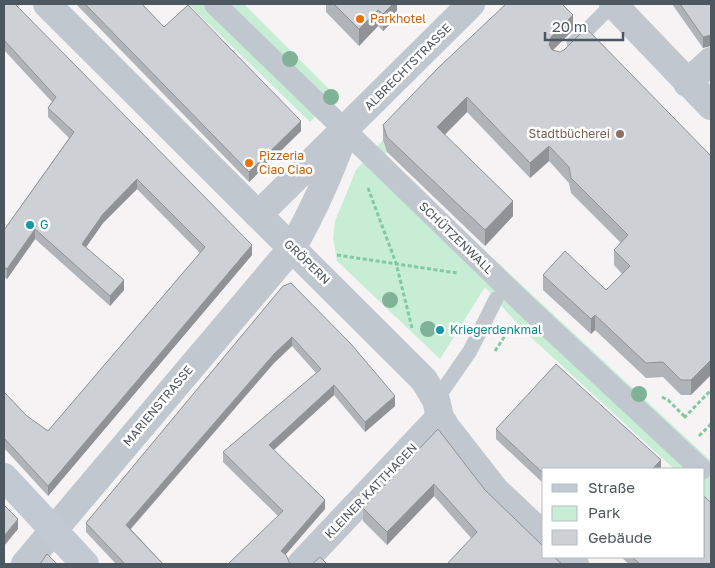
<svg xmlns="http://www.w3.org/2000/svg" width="715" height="568" font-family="'Golos Text',sans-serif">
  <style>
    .green { fill: #c7edd4 }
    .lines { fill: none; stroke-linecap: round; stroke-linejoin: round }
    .path { stroke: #82c8a3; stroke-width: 3; stroke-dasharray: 4 2.5; stroke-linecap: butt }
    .service { stroke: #c0c7ce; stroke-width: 15 }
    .pedestrian { stroke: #c0c7ce; stroke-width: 22 }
    .minor { stroke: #c0c7ce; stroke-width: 28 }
    .secondary { stroke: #c1cad2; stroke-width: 28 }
    .tree { fill: #80b297 }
    .wall { fill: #b0b3b7 }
    .shaded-wall { fill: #909295 }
    .building { fill: #cdd0d5; stroke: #909295 }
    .food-dot { fill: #e8710a; stroke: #fff; stroke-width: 2 }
    .education-dot { fill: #8d6e63; stroke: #fff; stroke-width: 2 }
    .culture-dot { fill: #0f9aa8; stroke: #fff; stroke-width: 2 }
    .labels { text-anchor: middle; stroke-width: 5; stroke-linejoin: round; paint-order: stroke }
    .food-label { font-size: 12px; fill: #c56008; stroke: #fff; text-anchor: start }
    .street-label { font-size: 12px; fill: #4c575f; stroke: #fff }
    .education-label { font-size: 12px; fill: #785e54; stroke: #fff; text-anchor: end }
    .culture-label { font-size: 12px; fill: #0d838f; stroke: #fff; text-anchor: start }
  </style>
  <rect width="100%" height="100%" fill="#f5f3f3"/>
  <!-- green -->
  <path class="green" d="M188 4H244L336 96 310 122Z
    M383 140 387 152 383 156 711 461V504L704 498V469H674L522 329 485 287 440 359 337 261 333 238 335 221 356 170Z"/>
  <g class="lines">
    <!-- path -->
    <path class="path" d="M368 188 396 263 412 328
      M337 255 457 273
      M495 351 512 325
      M662 397 668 400 685 417
      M684 418 711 390
      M699 436 711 424"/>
    <!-- service -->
    <path class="service" d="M574 43 613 4
      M436 400 470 351 496 299"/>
    <!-- pedestrian -->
    <path class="pedestrian" d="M215 4 525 305 701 469"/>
    <!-- minor -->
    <path class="minor" d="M47 4 424 380 436 400 440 417 446 427 496 491 544 536
      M613 4 711 106
      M687 83 711 61
      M258 215 471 4
      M565 557 575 564
      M25 564 292 248C314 210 331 171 346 129
      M301 564 440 417"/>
    <!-- secondary -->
    <path class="secondary" d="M4 477 85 564"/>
  </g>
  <!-- trees -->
  <g class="tree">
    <circle cx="290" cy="59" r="8"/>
    <circle cx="331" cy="97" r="8"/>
    <circle cx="390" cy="300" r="8"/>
    <circle cx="428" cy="329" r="8"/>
    <circle cx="639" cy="394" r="8"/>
  </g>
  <!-- wall -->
  <path class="wall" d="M4 4 252 255 48 496 4 448V392L27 416 48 431 200 253 137 189 103 223 86 247 124 290 110 306 35 239 7 279 4 277V230L69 138 48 117V108L52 102 4 50Z
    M76 4H142L164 27 301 131 249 182Z
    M326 4H397V17L383 31 378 26 359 46 326 12Z
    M672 4H711L703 48Z
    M573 30 553 50 711 156 691 395H681L663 377 646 378 595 330 591 334 543 290V275L606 290 622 274 614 265V250L621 243 571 193 569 183 549 161 530 178 467 112 445 135 513 216 485 246 387 152 383 140V125Z
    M283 286 395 406 365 432 334 395 274 450 325 509 278 516 223 462V452L316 373 292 346 274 363 131 529 163 564H116L86 532V523Z
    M438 429 485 490 544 547 471 538 434 496 387 545 363 521V508Z
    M496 429 661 469H544V484L496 439Z
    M621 557H704L711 564H629Z"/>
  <!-- shaded-wall -->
  <path class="shaded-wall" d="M390 4H397V17L383 31V14Z
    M378 10V26L359 46V29Z
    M573 15V30L551 52 549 45 551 37Z
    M711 35V46L703 48V37Z
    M467 97V112L437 142V127Z
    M301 121V131L249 182V172Z
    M549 146V161L530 178V163Z
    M137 179V189L103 223 82 253V244L103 214Z
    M513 201V216L485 246V230Z
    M35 229V239L7 279V269Z
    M252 245V255L48 496V486Z
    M124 280V290L110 306V296Z
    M595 315V330L591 334V319Z
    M292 337V346L274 363 126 534V525L274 354Z
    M711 360V375L691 395V380Z
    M334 385V395L269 454V445Z
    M395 396V406L365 432V422Z
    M661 460V469H652Z
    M434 484V496L387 545V532Z
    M325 500V509L281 560V551Z
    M18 519V529L4 546V536Z"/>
  <!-- building -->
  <path class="building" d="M4 4H15L252 245 48 486 4 438V392L27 416 48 431 205 247 137 179 103 214 82 244 124 280 110 296 35 229 7 269 4 267V230L74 132 48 108 56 97 4 40Z
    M85 4H142L164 27 188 5 301 121 249 172Z
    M334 4H393L383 14 378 10 359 29Z
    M506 4H562L573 15 551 37 549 45 552 50 560 52 564 50 586 28 711 156V360L691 380H681L663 362 646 363 595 315 591 319 543 275 565 251 606 290 630 266 614 250 628 235 571 178 569 167 549 146 530 163 467 97 437 127 513 201 485 230 387 137 383 125 439 67Z
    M680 4H711V35L703 37Z
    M291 283 351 344 395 396 365 422 334 385 269 445 325 500 281 551 286 555 290 564H228L283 511 223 452 321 369 292 337 274 354 126 525 163 564H125L86 523 283 286Z
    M556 364 661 460 652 469H544V474L496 429Z
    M438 429 485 490 544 547V557H554L562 564H447L477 532 434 484 387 532 363 508Z
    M704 496 711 503V564H640L632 557H704Z
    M4 505 18 519 4 536Z
    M47 554 57 564H40Z
    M320 557 327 564H312Z"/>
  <!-- markers -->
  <g class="food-dot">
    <circle cx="360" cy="19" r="5"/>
    <circle cx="249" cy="163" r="5"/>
  </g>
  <circle class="education-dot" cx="620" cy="134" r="5"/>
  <g class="culture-dot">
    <circle cx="30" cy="225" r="5"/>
    <circle cx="440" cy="330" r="5"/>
  </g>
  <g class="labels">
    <!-- food labels -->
    <g class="food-label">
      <text x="370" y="23">Parkhotel</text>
      <text x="259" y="160">Pizzeria<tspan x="259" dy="14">Ciao Ciao</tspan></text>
    </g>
    <!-- street labels -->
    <g class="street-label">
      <text transform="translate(408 67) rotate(-45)" y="4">ALBRECHTSTRASSE</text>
      <text transform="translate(456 238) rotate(44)" y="4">SCHÜTZENWALL</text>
      <text transform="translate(307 262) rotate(44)" y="4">GRÖPERN</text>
      <text transform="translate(158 406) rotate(-50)" y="4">MARIENSTRASSE</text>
      <text transform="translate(371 491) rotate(-46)" y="4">KLEINER KATTHAGEN</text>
    </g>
    <!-- education labels -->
    <g class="education-label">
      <text x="610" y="138">Stadtbücherei</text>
    </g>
    <!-- culture labels -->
    <g class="culture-label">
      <text x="40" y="229">G</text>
      <text x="450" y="334">Kriegerdenkmal</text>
    </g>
  </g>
  <!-- border -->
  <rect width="715" height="568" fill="none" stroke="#4c575f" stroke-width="10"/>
  <!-- legend -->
  <rect x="542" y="468" width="162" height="90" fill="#ffffff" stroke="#b7bcbf"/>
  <rect x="552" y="484" width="25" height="8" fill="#c1cad2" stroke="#b7bcbf"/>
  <text x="588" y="493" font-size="15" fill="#4c575f">Straße</text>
  <rect x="552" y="506" width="25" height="15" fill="#c7edd4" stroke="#b7bcbf"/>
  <text x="588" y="518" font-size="15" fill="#4c575f">Park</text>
  <rect x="552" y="530" width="25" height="15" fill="#cdd0d5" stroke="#b7bcbf"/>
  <text x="588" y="543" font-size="15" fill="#4c575f">Gebäude</text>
  <!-- scale -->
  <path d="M545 32v8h78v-8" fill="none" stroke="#4c575f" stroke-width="2.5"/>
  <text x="552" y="32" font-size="15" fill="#4c575f" stroke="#ffffff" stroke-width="4" paint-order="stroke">20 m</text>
</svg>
